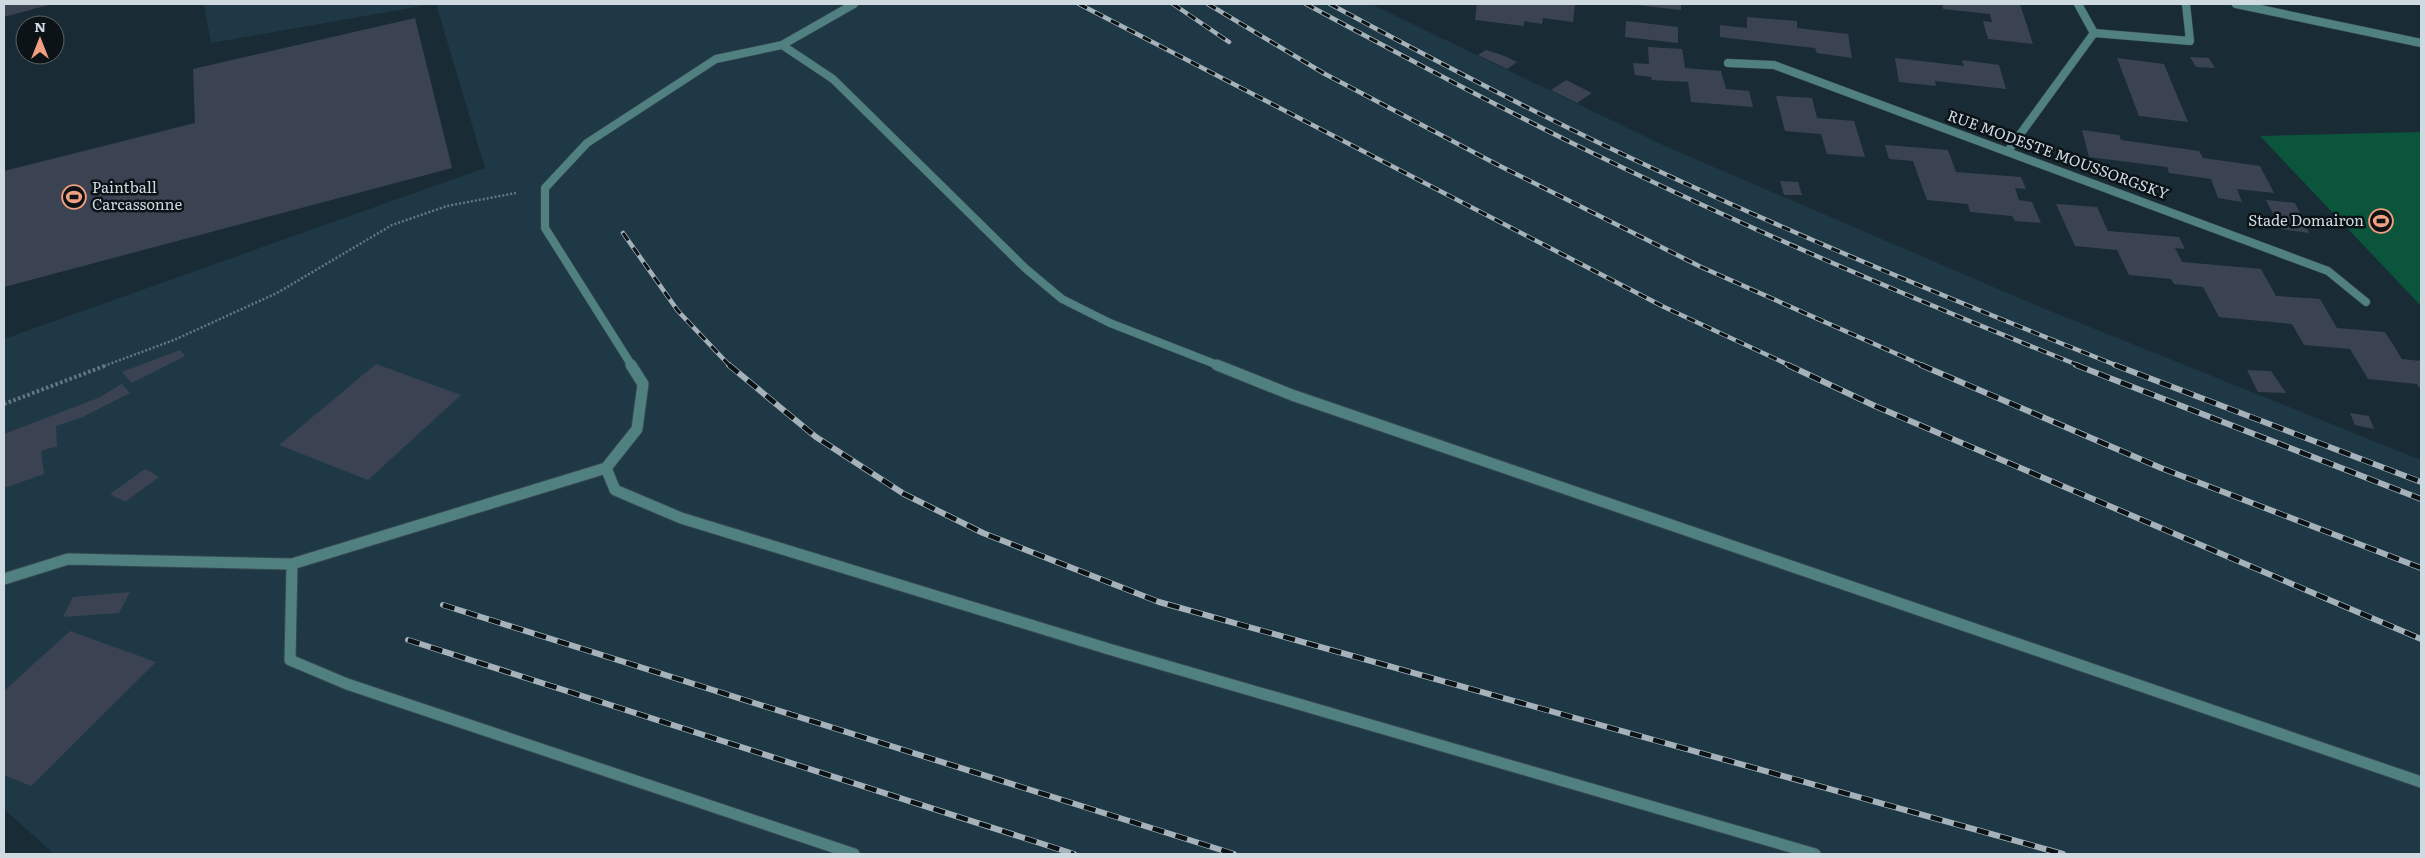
<svg xmlns="http://www.w3.org/2000/svg" width="2425" height="858" font-family="Literata,serif">
  <style>
    .built { fill: #1f3845 }
    .green { fill: #0a553b }
    .building { fill: #3b4353 }
    .lines { fill: none; stroke-linecap: round; stroke-linejoin: round }
    .service-far1-casing { stroke: #364850; stroke-width: 9 }
    .service-casing { stroke: #364850; stroke-width: 13 }
    .minor-casing { stroke: #364850; stroke-width: 9 }
    .path-far1 { stroke: #67777f; stroke-width: 2.5; stroke-dasharray: 2 2; stroke-linecap: butt }
    .path { stroke: #67777f; stroke-width: 4; stroke-dasharray: 2.5 2.5; stroke-linecap: butt }
    .service-far1 { stroke: #508080; stroke-width: 8 }
    .service { stroke: #508080; stroke-width: 11 }
    .minor { stroke: #508080; stroke-width: 8 }
    .rail-far1-casing { stroke: #a5b2b9; stroke-width: 4.5 }
    .rail-casing { stroke: #a5b2b9; stroke-width: 6 }
    .rail-far1 { stroke: #0b1317; stroke-width: 3; stroke-dasharray: 9; stroke-linecap: butt }
    .rail { stroke: #0b1317; stroke-width: 4.5; stroke-dasharray: 12; stroke-linecap: butt }
    .labels { text-anchor: middle; stroke-width: 5; stroke-linejoin: round; paint-order: stroke }
    .street-label { font-size: 15px; fill: #cedae0; stroke: #0b1317 }
    .poi-label { font-size: 15px; fill: #cedae0; stroke: #0b1317; text-anchor: start }
  </style>
  <rect width="100%" height="100%" fill="#192c35"/>
  <!-- built -->
  <path class="built" d="M204 4H433L211 43Z
    M436 4H1371L1667 147 2040 307 2421 460V854H54L4 809V339L485 168Z"/>
  <!-- green -->
  <path class="green" d="M2421 132V306L2260 136Z"/>
  <!-- building -->
  <path class="building" d="M4 4H52L4 17Z
    M1477 4H1575L1573 22 1543 18 1542 24 1524 21V26L1475 20Z
    M1637 4H1681V10L1637 5Z
    M1942 4H2020L2033 44 1988 39 1983 21 1992 22 1990 14 1943 9Z
    M1747 17 1797 21V28L1848 34 1852 58 1817 53 1815 48 1720 37V25L1747 28Z
    M415 18 452 168 4 287V171L195 123 193 69Z
    M1626 21 1678 27V43L1625 37Z
    M1648 47 1682 49 1685 68 1721 71 1726 89 1749 91 1753 107 1691 102 1688 82 1652 80 1651 77 1635 75 1633 63 1649 64Z
    M1486 50 1502 55 1517 62 1507 69 1478 55Z
    M2190 57 2209 58 2215 68 2196 67Z
    M1895 58 1964 66 1962 60 1999 65 2006 89 1935 81 1936 86 1899 82Z
    M2117 58 2164 64 2188 122 2139 116Z
    M1566 80 1592 93 1577 103 1551 90Z
    M1776 96 1812 98 1817 118 1854 121 1865 157 1827 154 1821 134 1785 131Z
    M2082 130 2119 135 2121 140 2199 151 2203 158 2260 166 2274 193 2237 189 2242 202 2218 198 2211 179 2169 173 2167 167 2089 157Z
    M1885 145 1948 150 1956 172 2021 177 2026 189 2015 188 2019 200 2032 202 2041 223 2015 221 2012 216 1970 212 1968 204 1927 200 1913 161 1889 159Z
    M1780 181 1798 182 1802 195H1784Z
    M2266 200 2295 203 2309 233 2281 229Z
    M2056 204 2097 207 2108 231 2179 237 2185 249 2175 248 2182 262 2261 269 2276 296 2320 299 2337 328 2385 332 2402 359 2421 361V390L2417 384 2368 379 2350 349 2304 345 2292 324 2219 317 2203 287 2174 284 2171 279 2129 275 2117 250 2075 246Z
    M180 350 185 356 132 383 122 372Z
    M376 364 461 395 368 480 279 445Z
    M2247 370 2271 371 2286 393 2258 392Z
    M122 384 130 393 83 417 56 426 57 446 41 451 44 474 4 488V434L98 398Z
    M2350 413 2369 416 2374 429 2355 425Z
    M145 469 159 477 125 502 110 494Z
    M130 592 119 613 63 617 73 597Z
    M70 631 156 662 31 786 4 775V691Z"/>
  <g class="lines">
    <!-- service-far1 casing -->
    <g class="service-far1-casing">
      <path id="service-far1" d="M2094 33 2190 41 2186 4
        M782 45 833 79 1025 268 1062 299 1110 323 1220 366
        M632 366 545 228V188L587 143 716 59 782 45 854 4"/>
    </g>
    <!-- service casing -->
    <g class="service-casing">
      <path id="service" d="M1217 365 1292 395 2421 782
        M606 468 615 490 681 518 1112 650 1815 854
        M292 564 290 660 347 684 854 854
        M4 579 68 559 292 564 606 468 637 429 643 384 631 365"/>
    </g>
    <!-- minor casing -->
    <g class="minor-casing">
      <path id="minor" d="M2236 4 2421 43
        M1728 63 1774 65 2328 271 2366 302
        M2008 151 2094 33 2078 4"/>
    </g>
    <!-- path-far1 -->
    <path class="path-far1" d="M104 366 174 340 277 293 392 225 447 206 516 193"/>
    <!-- path -->
    <path class="path" d="M4 404 107 365"/>
    <!-- service-far1 -->
    <use href="#service-far1" class="service-far1"/>
    <!-- service -->
    <use href="#service" class="service"/>
    <!-- minor -->
    <use href="#minor" class="minor"/>
    <!-- rail-far1 casing -->
    <g class="rail-far1-casing">
      <path id="rail-far1" d="M1079 4 1664 307 1791 366
        M1173 4 1229 42
        M1208 4 1325 74 1498 165 1701 267 1924 366
        M1306 4C1395 52 1485 100 1576 145 1741 226 1910 298 2080 366
        M1330 4C1417 51 1504 97 1593 140 1765 223 1941 296 2118 366
        M623 233 678 311 730 366"/>
    </g>
    <!-- rail casing -->
    <g class="rail-casing">
      <path id="rail" d="M729 365 816 437 904 494 983 533 1159 602 2063 854
        M1788 365 1875 406 2421 639
        M1921 365 2161 468 2421 568
        M2076 365 2421 499
        M2115 365 2421 482
        M443 605 1234 854
        M408 640 1074 854"/>
    </g>
    <!-- rail-far1 -->
    <use href="#rail-far1" class="rail-far1"/>
    <!-- rail -->
    <use href="#rail" class="rail"/>
  </g>
  <!-- icons -->
  <defs>
    <g id="stadium-ring" transform="scale(1.25)"><circle r="9.5" fill="#0b1317" stroke="#f39f82" stroke-width="1.5"/><path d="M0-5a6.5 5 0 1 0 0 10a6.5 5 0 1 0 0-10ZM-3.5-1.8h7v3.6h-7Z" fill="#f39f82"/></g>
  </defs>
  <g fill-rule="evenodd">
    <use href="#stadium-ring" x="74" y="197"/>
    <use href="#stadium-ring" x="2381" y="221"/>
  </g>
  <g class="labels">
    <!-- street labels -->
    <g class="street-label">
      <text transform="translate(2058 155) rotate(20)" y="5">RUE MODESTE MOUSSORGSKY</text>
    </g>
    <!-- poi labels -->
    <g class="poi-label">
      <text x="92" y="193">Paintball<tspan x="92" dy="17">Carcassonne</tspan></text>
      <text x="2364" y="226" text-anchor="end">Stade Domairon</text>
    </g>
  </g>
  <!-- border -->
  <rect width="2425" height="858" fill="none" stroke="#cedae0" stroke-width="10"/>
  <!-- north arrow -->
  <g transform="translate(40 40)"><circle r="24" fill="#0b1317" stroke="#596367"/>
  <path d="M0-4L9 19L0 12L-9 19Z" fill="#f39f82"/>
  <text y="-8" font-size="14" font-weight="bold" text-anchor="middle" fill="#cedae0">N</text>
  </g>
</svg>
